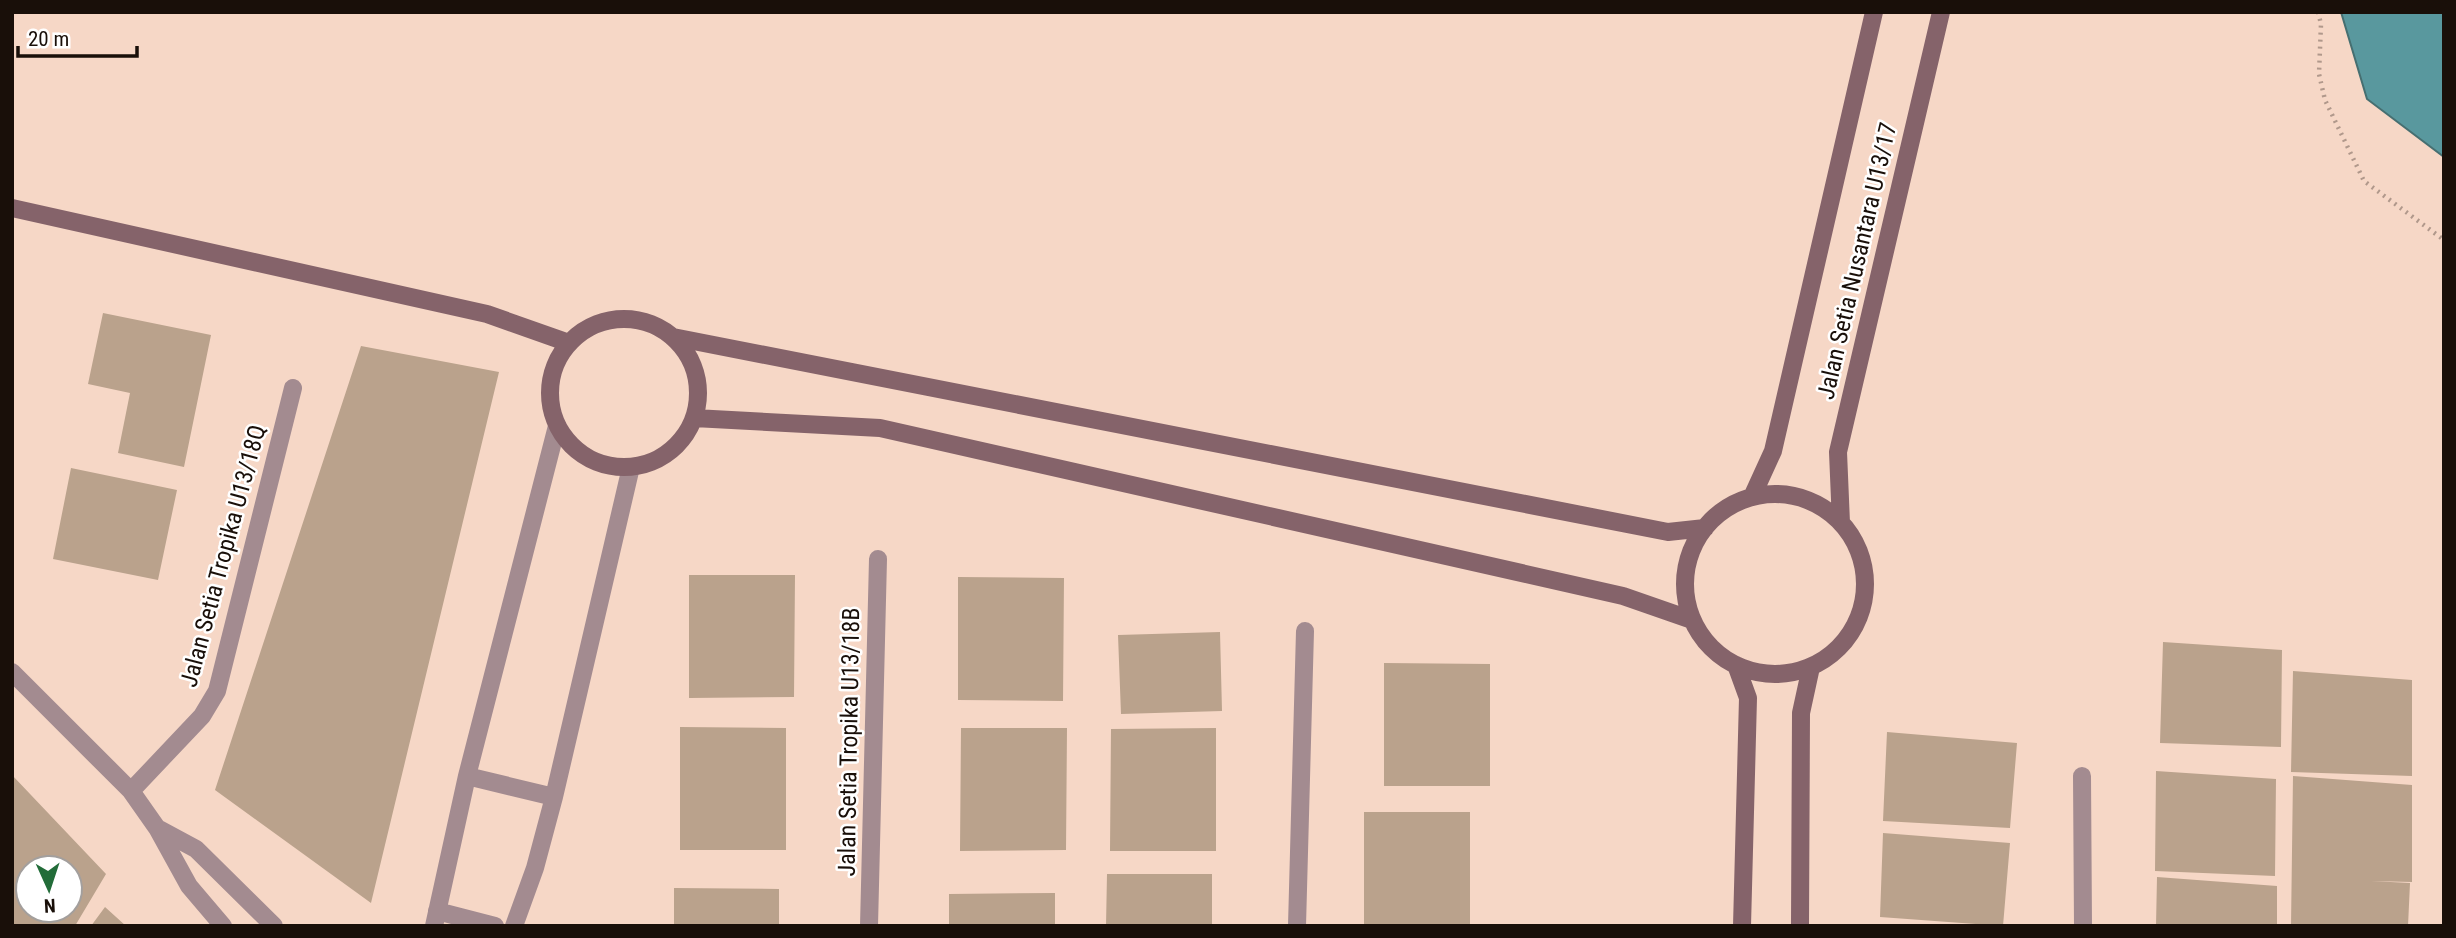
<svg xmlns="http://www.w3.org/2000/svg" width="2456" height="938" font-family="'Roboto Condensed',sans-serif">
  <style>
    .water { fill: #59989e; stroke: #466f71; stroke-width: 2 }
    .building { fill: #baa28c; fill-rule: evenodd }
    .lines { fill: none; stroke-linecap: round; stroke-linejoin: round }
    .path { stroke: #b0988b; stroke-width: 4.5; stroke-dasharray: 2 5; stroke-linecap: butt }
    .street { stroke: #a38b90; stroke-width: 18 }
    .secondary { stroke: #85636a; stroke-width: 18 }
    .labels { text-anchor: middle; stroke-width: 5; stroke-linejoin: round; paint-order: stroke }
    .street-label { font-size: 24px; fill: #190f09; stroke: #fff }
  </style>
  <rect width="100%" height="100%" fill="#f6d7c6"/>
  <!-- water -->
  <path class="water" d="M2341 12H2444V157L2367 99Z"/>
  <!-- building -->
  <path class="building" d="M103 313 211 335 184 467 118 453 130 393 88 384Z
    M361 346 499 372 371 903 215 790Z
    M71 468 177 490 158 580 53 559Z
    M689 575H795L794 697 689 698Z
    M958 577 1064 578 1063 701 958 700Z
    M1220 632 1222 711 1121 714 1118 635Z
    M2163 642 2282 650 2281 747 2160 743Z
    M1384 663 1490 664V786H1384Z
    M2293 671 2412 680V776L2291 772Z
    M680 727 786 728V850H680Z
    M961 728H1067L1066 850 960 851Z
    M1216 728V851H1110L1111 729Z
    M1887 732 2017 743 2010 828 1883 821Z
    M2156 771 2276 779 2275 876 2155 871Z
    M12 775 106 874 75 926H12ZM28 868H70V910H28Z
    M2293 776 2412 785V882L2371 881 2410 883 2408 926H2291Z
    M1364 812H1470V926H1364Z
    M1883 833 2010 843 2003 926 1880 917Z
    M1107 874H1212V926H1106Z
    M2157 877 2277 886V926H2156Z
    M674 888 779 889V926H674Z
    M1055 893V926H949V894Z
    M105 907 126 926H91Z"/>
  <g class="lines">
    <!-- path -->
    <path class="path" d="M2318 12 2321 24 2319 74 2325 100 2364 181 2444 240"/>
    <!-- street -->
    <path class="street" d="M12 672 131 791 157 828 189 886 223 926
      M467 776 554 797
      M2082 776 2083 926
      M131 791 202 716 217 691 293 388
      M157 828 196 849 274 926
      M437 911 495 926
      M434 926 467 776 557 426
      M514 926 535 868 554 797 631 467
      M869 926 878 559
      M1297 926 1305 631"/>
    <!-- secondary -->
    <path class="secondary" d="M12 208 487 314 569 343
      M550 393a74 74 0 1 1 148 0a74 74 0 1 1-148 0Z
      M673 337 1668 532 1705 528
      M694 418 880 428 1623 596 1692 620
      M1685 584a90 90 0 1 1 180 0a90 90 0 1 1-180 0Z
      M1752 497 1773 451 1874 12
      M1841 523 1838 452 1941 12
      M1736 665 1748 698 1742 926
      M1800 926 1801 713 1811 667"/>
  </g>
  <g class="labels">
    <!-- street labels -->
    <g class="street-label">
      <text transform="translate(1857 261) rotate(-77)" y="8">Jalan Setia Nusantara U13/17</text>
      <text transform="translate(223 556) rotate(-75)" y="8">Jalan Setia Tropika U13/18Q</text>
      <text transform="translate(849 742) rotate(-89)" y="8">Jalan Setia Tropika U13/18B</text>
    </g>
  </g>
  <!-- border -->
  <rect width="2456" height="938" fill="none" stroke="#190f09" stroke-width="28"/>
  <!-- north arrow -->
  <g transform="translate(49 889) rotate(177)"><circle r="33" fill="#ffffff" stroke="#a39f9d" stroke-width="2"/>
  <path d="M0-5L12 26L0 18L-12 26Z" fill="#226c39"/>
  <text y="-10" font-size="19" font-weight="bold" text-anchor="middle" fill="#190f09">N</text>
  </g>
  <!-- scale -->
  <path d="M18 46v10h119v-10" fill="none" stroke="#190f09" stroke-width="3.5"/>
  <text x="28" y="46" font-size="21" fill="#190f09" stroke="#ffffff" stroke-width="5" paint-order="stroke">20 m</text>
</svg>
